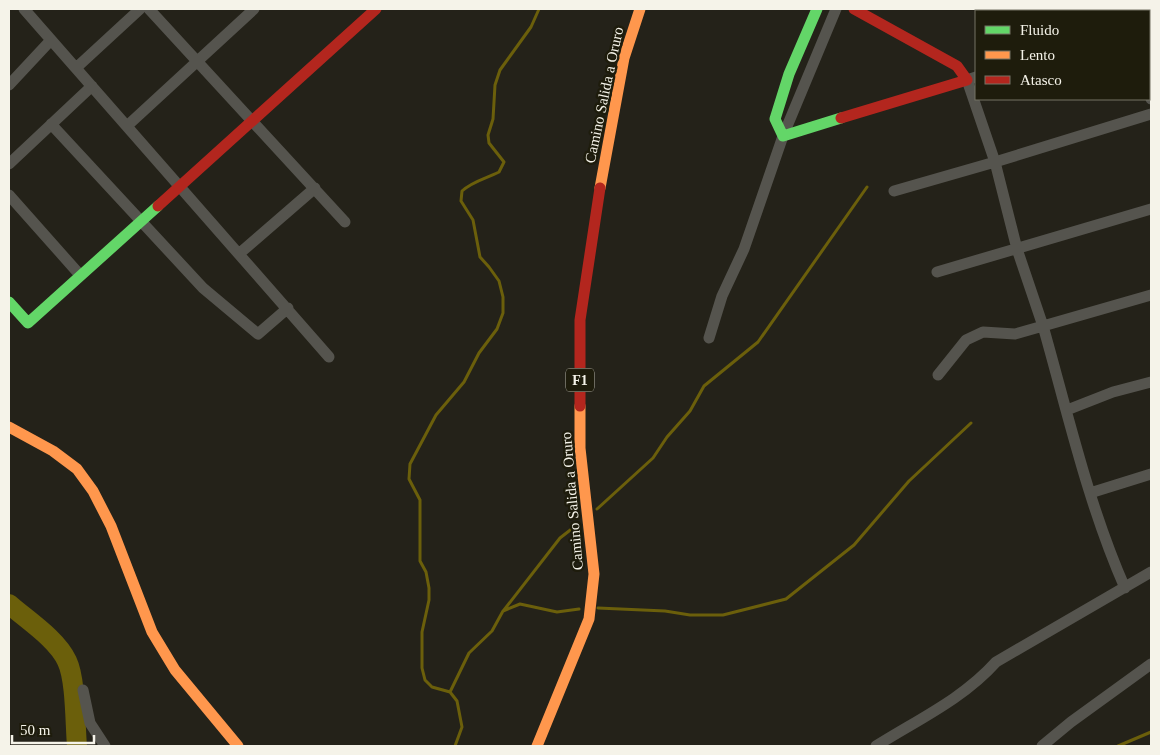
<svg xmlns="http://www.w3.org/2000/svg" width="1160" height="755" font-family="'Times New Roman',serif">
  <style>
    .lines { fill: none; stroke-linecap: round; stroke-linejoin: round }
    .stream { stroke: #6b5f0b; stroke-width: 3 }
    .river { stroke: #6b5f0b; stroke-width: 20 }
    .street { stroke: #55544e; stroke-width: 11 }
    .fast { stroke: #63d668; stroke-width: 11 }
    .slow { stroke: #ff974d; stroke-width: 11 }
    .jam { stroke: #b3261e; stroke-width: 11 }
    .labels { text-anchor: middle; stroke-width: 5; stroke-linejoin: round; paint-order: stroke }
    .shield { fill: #1e1c0c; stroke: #b4b2a7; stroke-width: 1 }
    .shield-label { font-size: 14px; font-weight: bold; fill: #f5f3e9 }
    .street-label { font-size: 15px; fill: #f5f3e9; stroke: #1e1c0c }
  </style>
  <rect width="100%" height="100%" fill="#242219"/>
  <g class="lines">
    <!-- stream -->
    <path class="stream" d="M597 509 653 458 667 437 690 411 704 386 758 342 867 187
      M598 608 665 611 690 615H723L786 599 854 545 909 481 971 423
      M504 610 560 538 578 524
      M450 692 469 653 492 631 503 611 520 604 557 612 579 609
      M455 746 462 727 457 701 450 692 432 687 425 680 422 668V632L429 600V588L426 572 420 561V500L409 479 410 464 436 415 464 382 479 353 497 329 503 313V297L499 281 489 267 480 257 473 220 461 201 462 191C473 181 485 179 499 172L504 162 489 143 488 135 493 119 495 85 500 70 531 27 539 9
      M1118 746 1151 732"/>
    <!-- river -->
    <path class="river" d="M9 604C27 620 57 639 67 661 76 680 75 724 77 746"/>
    <!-- street -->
    <path class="street" d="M24 9 329 357
      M149 9 345 222
      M1003 9 1007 11
      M1017 11 1019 9
      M76 68 140 9
      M1149 70 1151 66
      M976 77 967 80 995 162 1017 249 1043 326 1151 295
      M9 85 51 40
      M1149 91 1151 99
      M51 124 203 288 258 334 288 308
      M127 126 254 9
      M9 164 92 86
      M894 191 995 162 1151 114
      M9 195 80 275
      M240 253 315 188
      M937 272 1151 209
      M709 338 722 296 744 249 783 136 836 9
      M938 375 966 340 983 332 1015 334 1043 326C1068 414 1088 504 1125 588
      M1067 410 1113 392 1151 382
      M1090 493 1151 474
      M83 690 90 723 105 746
      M876 746C917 720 963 699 996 662L1151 572
      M1042 746 1071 722 1151 664"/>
    <!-- fast -->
    <path class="fast" d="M817 9 789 74 775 119 783 136 841 118
      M9 302 28 323 158 206"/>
    <!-- slow -->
    <path class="slow" d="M600 188 624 58 640 9
      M9 427 53 451 77 469 93 491 111 526 152 632 175 670 238 746
      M537 746 589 619 594 574 580 448V406"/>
    <!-- jam -->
    <path class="jam" d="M841 118 967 80 957 66 854 9
      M158 206 376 9
      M580 406V320L600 188"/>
  </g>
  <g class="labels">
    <!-- shield labels -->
    <rect class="shield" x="566" y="368.5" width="28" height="23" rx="4"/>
    <g class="shield-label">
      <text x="580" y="385">F1</text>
    </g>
    <!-- street labels -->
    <g class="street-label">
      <text transform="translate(604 95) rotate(-78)" y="5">Camino Salida a Oruro</text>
      <text transform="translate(572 501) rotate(-95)" y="5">Camino Salida a Oruro</text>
    </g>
  </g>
  <!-- border -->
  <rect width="1160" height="755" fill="none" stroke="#f5f3e9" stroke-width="20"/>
  <!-- legend -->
  <rect x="975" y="10" width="175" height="90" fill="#1e1c0c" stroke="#747264"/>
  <rect x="985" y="26" width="25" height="8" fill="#63d668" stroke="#747264"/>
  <text x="1020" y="35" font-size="15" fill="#f5f3e9">Fluido</text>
  <rect x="985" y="51" width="25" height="8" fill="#ff974d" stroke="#747264"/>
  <text x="1020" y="60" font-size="15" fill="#f5f3e9">Lento</text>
  <rect x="985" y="76" width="25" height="8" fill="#b3261e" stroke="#747264"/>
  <text x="1020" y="85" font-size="15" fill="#f5f3e9">Atasco</text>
  <!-- scale -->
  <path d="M12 735v8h82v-8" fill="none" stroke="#f5f3e9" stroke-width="2.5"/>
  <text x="20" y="735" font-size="15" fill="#f5f3e9" stroke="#1e1c0c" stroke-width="4" paint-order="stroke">50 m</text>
</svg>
